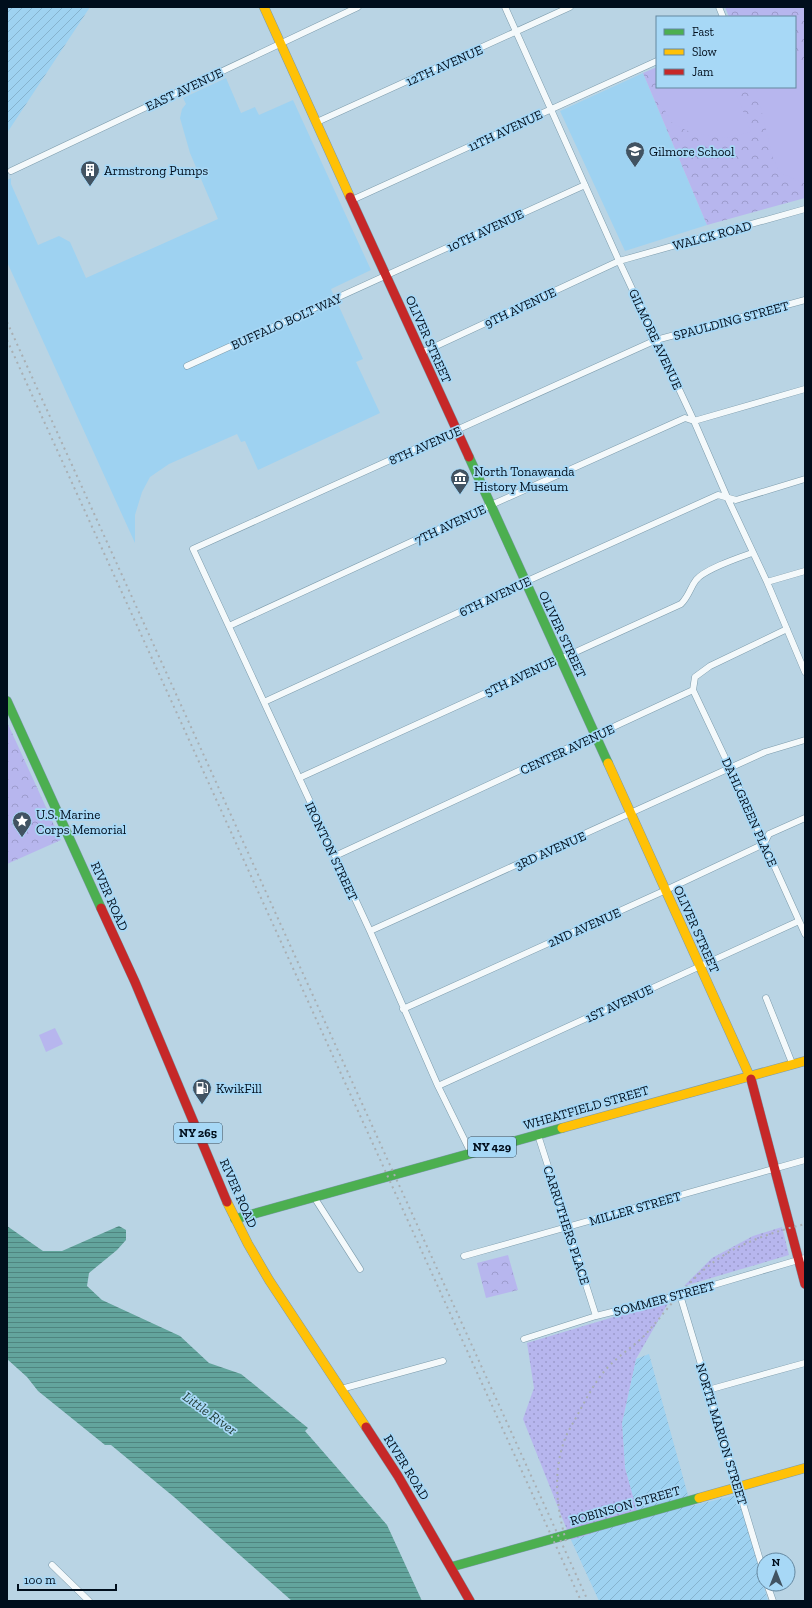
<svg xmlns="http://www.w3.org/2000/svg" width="812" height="1608" font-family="'Zilla Slab',serif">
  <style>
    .built { fill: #9ed2f1 }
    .industrial { fill: url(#industrial-furrows) }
    .grass { fill: url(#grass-dots) }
    .forest { fill: url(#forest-crowns) }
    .garden { fill: #b7b6ee }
    .water { fill: url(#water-rules) }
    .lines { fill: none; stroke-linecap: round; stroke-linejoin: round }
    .street-casing { stroke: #7c9bab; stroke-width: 7 }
    .fast-casing { stroke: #7c9bab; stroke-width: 10 }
    .slow-casing { stroke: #7c9bab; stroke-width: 10 }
    .jam-casing { stroke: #7c9bab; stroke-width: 10 }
    .street { stroke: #f4f9fb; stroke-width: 6 }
    .fast { stroke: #4caf50; stroke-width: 9 }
    .slow { stroke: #ffc107; stroke-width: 9 }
    .jam { stroke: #c62828; stroke-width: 9 }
    .rail { stroke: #a9afb3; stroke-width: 2; stroke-dasharray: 2 4; stroke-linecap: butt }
    .labels { text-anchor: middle; stroke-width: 3.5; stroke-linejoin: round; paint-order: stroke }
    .shield { fill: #a7d8f6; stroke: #324b5d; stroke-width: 1 }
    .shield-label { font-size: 12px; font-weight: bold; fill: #000e1c }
    .street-label { font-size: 13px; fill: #000e1c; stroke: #a7d8f6 }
    .poi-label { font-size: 13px; fill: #000e1c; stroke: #a7d8f6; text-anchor: start }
    .water-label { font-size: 14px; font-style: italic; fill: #233e37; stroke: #a7d8f6 }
  </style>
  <defs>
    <pattern id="industrial-furrows" width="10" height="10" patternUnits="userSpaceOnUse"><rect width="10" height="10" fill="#9ed2f1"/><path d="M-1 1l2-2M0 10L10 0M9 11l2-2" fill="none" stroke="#86b3ce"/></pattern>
    <pattern id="grass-dots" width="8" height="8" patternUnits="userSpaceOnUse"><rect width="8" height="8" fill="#b7b6ee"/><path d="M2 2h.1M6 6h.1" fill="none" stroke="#9c9bcc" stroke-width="1.8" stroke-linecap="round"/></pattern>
    <pattern id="forest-crowns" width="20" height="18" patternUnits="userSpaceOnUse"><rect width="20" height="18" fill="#b7b6ee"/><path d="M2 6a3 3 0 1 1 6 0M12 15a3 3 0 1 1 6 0" fill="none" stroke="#9c9bcc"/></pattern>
    <pattern id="water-rules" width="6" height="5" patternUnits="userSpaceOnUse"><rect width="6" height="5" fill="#63a59d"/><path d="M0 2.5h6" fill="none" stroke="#4f857f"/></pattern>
  </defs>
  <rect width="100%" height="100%" fill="#b9d4e4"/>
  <!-- built -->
  <path class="built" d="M643 73 707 225 625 251 560 111Z
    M226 78 241 113 255 107 259 115 293 100 371 270 331 289 363 359 356 362 380 413 258 470 245 441 241 442 237 434 169 464 150 477 142 492 135 515V543L7 262V180L11 178V184L38 245 59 236 70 242 86 278 218 219 190 153 180 118 182 109 186 104 183 98Z"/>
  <!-- industrial -->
  <path class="industrial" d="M7 7H90L7 133Z
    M649 1354 691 1506 740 1494 768 1601H599L571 1540 638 1518 625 1468 622 1423 636 1359Z"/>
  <!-- grass -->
  <path class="grass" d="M782 1227 789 1255 684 1286 712 1258 753 1236Z
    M670 1300 636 1359 622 1423 625 1468 639 1518 571 1540 523 1419 534 1388 527 1343Z"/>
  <!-- forest -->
  <path class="forest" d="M725 7H805V198L707 225 643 73 657 67V87H795V17H729Z
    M7 722 61 840 7 864Z
    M508 1255 518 1290 486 1298 477 1263Z"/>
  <!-- garden -->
  <path class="garden" d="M805 62V179L797 181 780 172 773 159 756 87H795V63Z
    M663 87H734L751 132 727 138 692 133 673 124 663 107 658 89Z
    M55 1028 63 1044 46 1052 39 1035Z"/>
  <!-- water -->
  <path class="water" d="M7 1226 43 1251H62L119 1226 126 1230V1240L117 1250 89 1273 87 1286 102 1300 180 1336 209 1363 241 1374 308 1428 305 1431 387 1525 422 1601H292L174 1497 111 1445H105L38 1391 27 1377 7 1359Z"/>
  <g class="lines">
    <!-- street casing -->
    <g class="street-casing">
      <path id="street" d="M505 7 619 261 694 421 727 497 767 582 805 672
        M719 7 723 17
        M317 122 570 7
        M11 171 358 7
        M352 200 657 61
        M421 353 619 261 805 209
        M187 366 585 185
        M767 582 805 571
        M229 626 491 505 685 418 694 421 805 389
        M693 690 730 768 805 934
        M264 702 525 582 718 495 736 500 805 479
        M299 778 681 604C689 596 690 588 696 580 705 569 738 558 752 553
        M335 856 693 690 695 677 710 666 787 629
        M370 931 765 752 805 740
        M766 998 792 1063
        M403 1009 666 890 764 844 769 834 805 818
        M438 1086 799 921
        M538 1135 596 1316
        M471 1153 438 1086 370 931 193 549 656 340 805 300
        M314 1197 360 1269
        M464 1256 805 1160
        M680 1295 764 1573
        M524 1339 596 1316 680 1295 805 1258
        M341 1389 443 1361
        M708 1390 805 1363
        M52 1565 89 1601
        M767 1584 773 1601"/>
    </g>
    <!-- fast casing -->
    <g class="fast-casing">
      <path id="fast" d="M469 457 608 763
        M7 701 101 908
        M235 1219 562 1128
        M451 1567 699 1498"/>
    </g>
    <!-- slow casing -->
    <g class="slow-casing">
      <path id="slow" d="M264 7 350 197
        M608 763 751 1079
        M562 1128 805 1061
        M227 1202 248 1244 269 1280 366 1427
        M699 1498 805 1468"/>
    </g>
    <!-- jam casing -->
    <g class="jam-casing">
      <path id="jam" d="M350 197 469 457
        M101 908 135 982 227 1202
        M751 1079 805 1284
        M366 1427 398 1476 470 1601"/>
    </g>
    <!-- street -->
    <use href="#street" class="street"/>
    <!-- fast -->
    <use href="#fast" class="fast"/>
    <!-- slow -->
    <use href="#slow" class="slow"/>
    <!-- jam -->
    <use href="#jam" class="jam"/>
    <!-- rail -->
    <path class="rail" d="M7 322 588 1601
      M7 340 581 1601
      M566 1541C556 1506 552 1468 567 1434 571 1426 576 1418 580 1410 589 1394 597 1378 610 1365 621 1354 634 1346 645 1335 662 1316 678 1294 697 1276 727 1247 765 1234 805 1224"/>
  </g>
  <!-- icons -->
  <defs>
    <g id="school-pin" transform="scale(1)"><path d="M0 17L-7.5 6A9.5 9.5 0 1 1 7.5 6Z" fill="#415362" stroke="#a7d8f6"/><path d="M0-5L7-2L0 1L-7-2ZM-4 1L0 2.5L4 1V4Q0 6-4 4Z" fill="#fff"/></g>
    <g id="building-pin" transform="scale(1)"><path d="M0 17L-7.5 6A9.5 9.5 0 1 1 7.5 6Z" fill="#415362" stroke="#a7d8f6"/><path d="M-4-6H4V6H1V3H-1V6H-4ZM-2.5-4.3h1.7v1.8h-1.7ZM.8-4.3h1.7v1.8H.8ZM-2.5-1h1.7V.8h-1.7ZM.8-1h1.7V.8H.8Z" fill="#fff"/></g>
    <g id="museum-pin" transform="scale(1)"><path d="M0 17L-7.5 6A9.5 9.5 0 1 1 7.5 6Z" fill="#415362" stroke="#a7d8f6"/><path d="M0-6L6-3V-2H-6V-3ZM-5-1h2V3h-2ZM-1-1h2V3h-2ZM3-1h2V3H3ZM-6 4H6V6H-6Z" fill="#fff"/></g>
    <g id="sight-pin" transform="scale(1)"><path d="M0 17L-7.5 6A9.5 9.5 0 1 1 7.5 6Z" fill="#415362" stroke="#a7d8f6"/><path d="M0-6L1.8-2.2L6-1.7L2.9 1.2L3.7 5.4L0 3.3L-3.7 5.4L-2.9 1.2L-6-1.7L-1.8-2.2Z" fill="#fff"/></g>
    <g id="fuel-pin" transform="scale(1)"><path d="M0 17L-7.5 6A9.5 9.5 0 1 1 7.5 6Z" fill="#415362" stroke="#a7d8f6"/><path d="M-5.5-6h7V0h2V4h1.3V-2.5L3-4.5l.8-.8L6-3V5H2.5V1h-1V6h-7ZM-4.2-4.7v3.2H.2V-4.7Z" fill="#fff"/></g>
  </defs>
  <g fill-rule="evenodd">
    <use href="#school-pin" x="635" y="151"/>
    <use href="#building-pin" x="90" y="170"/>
    <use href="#museum-pin" x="460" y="478"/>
    <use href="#sight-pin" x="22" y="821"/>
    <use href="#fuel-pin" x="202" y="1088"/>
  </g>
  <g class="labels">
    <!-- shield labels -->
    <g class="shield">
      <rect x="174" y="1123" width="48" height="20" rx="3"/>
      <rect x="468" y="1137" width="48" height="20" rx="3"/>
    </g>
    <g class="shield-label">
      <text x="198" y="1137">NY 265</text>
      <text x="492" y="1151">NY 429</text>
    </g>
    <!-- street labels -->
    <g class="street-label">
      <text transform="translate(444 65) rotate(-24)" y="5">12TH AVENUE</text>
      <text transform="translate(184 89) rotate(-25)" y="5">EAST AVENUE</text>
      <text transform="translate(505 130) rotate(-25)" y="5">11TH AVENUE</text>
      <text transform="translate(485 230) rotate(-25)" y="5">10TH AVENUE</text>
      <text transform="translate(712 235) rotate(-15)" y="5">WALCK ROAD</text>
      <text transform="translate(520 307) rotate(-25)" y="5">9TH AVENUE</text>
      <text transform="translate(731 320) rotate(-15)" y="5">SPAULDING STREET</text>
      <text transform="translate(286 321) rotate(-24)" y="5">BUFFALO BOLT WAY</text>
      <text transform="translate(429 339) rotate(66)" y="5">OLIVER STREET</text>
      <text transform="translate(656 339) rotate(65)" y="5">GILMORE AVENUE</text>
      <text transform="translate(425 445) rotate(-24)" y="5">8TH AVENUE</text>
      <text transform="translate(450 524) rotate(-25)" y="5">7TH AVENUE</text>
      <text transform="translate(495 596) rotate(-25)" y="5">6TH AVENUE</text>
      <text transform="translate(563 634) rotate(65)" y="5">OLIVER STREET</text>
      <text transform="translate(520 676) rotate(-25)" y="5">5TH AVENUE</text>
      <text transform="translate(567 749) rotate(-25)" y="5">CENTER AVENUE</text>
      <text transform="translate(750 812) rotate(66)" y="5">DAHLGREEN PLACE</text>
      <text transform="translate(550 850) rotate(-24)" y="5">3RD AVENUE</text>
      <text transform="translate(332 851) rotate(65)" y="5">IRONTON STREET</text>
      <text transform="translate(110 896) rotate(66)" y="5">RIVER ROAD</text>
      <text transform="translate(584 927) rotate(-24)" y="5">2ND AVENUE</text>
      <text transform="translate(697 929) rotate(66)" y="5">OLIVER STREET</text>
      <text transform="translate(619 1003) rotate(-25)" y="5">1ST AVENUE</text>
      <text transform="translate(586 1107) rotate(-16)" y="5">WHEATFIELD STREET</text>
      <text transform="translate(239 1193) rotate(66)" y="5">RIVER ROAD</text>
      <text transform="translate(635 1208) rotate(-16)" y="5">MILLER STREET</text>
      <text transform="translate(567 1225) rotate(72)" y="5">CARRUTHERS PLACE</text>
      <text transform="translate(664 1298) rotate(-15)" y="5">SOMMER STREET</text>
      <text transform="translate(722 1434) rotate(73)" y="5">NORTH MARION STREET</text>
      <text transform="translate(407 1467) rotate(58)" y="5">RIVER ROAD</text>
      <text transform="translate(625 1505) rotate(-16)" y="5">ROBINSON STREET</text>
    </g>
    <!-- poi labels -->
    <g class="poi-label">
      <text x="649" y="156">Gilmore School</text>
      <text x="104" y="175">Armstrong Pumps</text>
      <text x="474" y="476">North Tonawanda<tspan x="474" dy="15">History Museum</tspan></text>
      <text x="36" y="819">U.S. Marine<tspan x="36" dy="15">Corps Memorial</tspan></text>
      <text x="216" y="1093">KwikFill</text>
    </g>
    <!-- water labels -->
    <g class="water-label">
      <text transform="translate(210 1413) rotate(36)" y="5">Little River</text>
    </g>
  </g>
  <!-- border -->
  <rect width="812" height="1608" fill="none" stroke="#000e1c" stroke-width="16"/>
  <!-- legend -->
  <rect x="656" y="16" width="140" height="72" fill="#a7d8f6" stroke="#64879f"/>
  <rect x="664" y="29" width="20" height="6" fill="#4caf50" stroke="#64879f"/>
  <text x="692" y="36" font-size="12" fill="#000e1c">Fast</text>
  <rect x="664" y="49" width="20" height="6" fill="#ffc107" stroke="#64879f"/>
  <text x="692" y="56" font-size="12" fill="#000e1c">Slow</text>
  <rect x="664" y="69" width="20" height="6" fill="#c62828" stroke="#64879f"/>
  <text x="692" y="76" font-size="12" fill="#000e1c">Jam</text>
  <!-- north arrow -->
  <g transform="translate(776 1572)"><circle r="19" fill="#a7d8f6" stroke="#64879f"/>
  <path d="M0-3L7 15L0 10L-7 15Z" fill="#415362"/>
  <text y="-6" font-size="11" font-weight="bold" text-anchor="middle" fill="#000e1c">N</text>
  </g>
  <!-- scale -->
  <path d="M18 1584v6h98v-6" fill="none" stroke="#000e1c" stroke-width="2"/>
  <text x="24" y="1584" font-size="12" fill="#000e1c" stroke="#a7d8f6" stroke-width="3" paint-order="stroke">100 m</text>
</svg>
